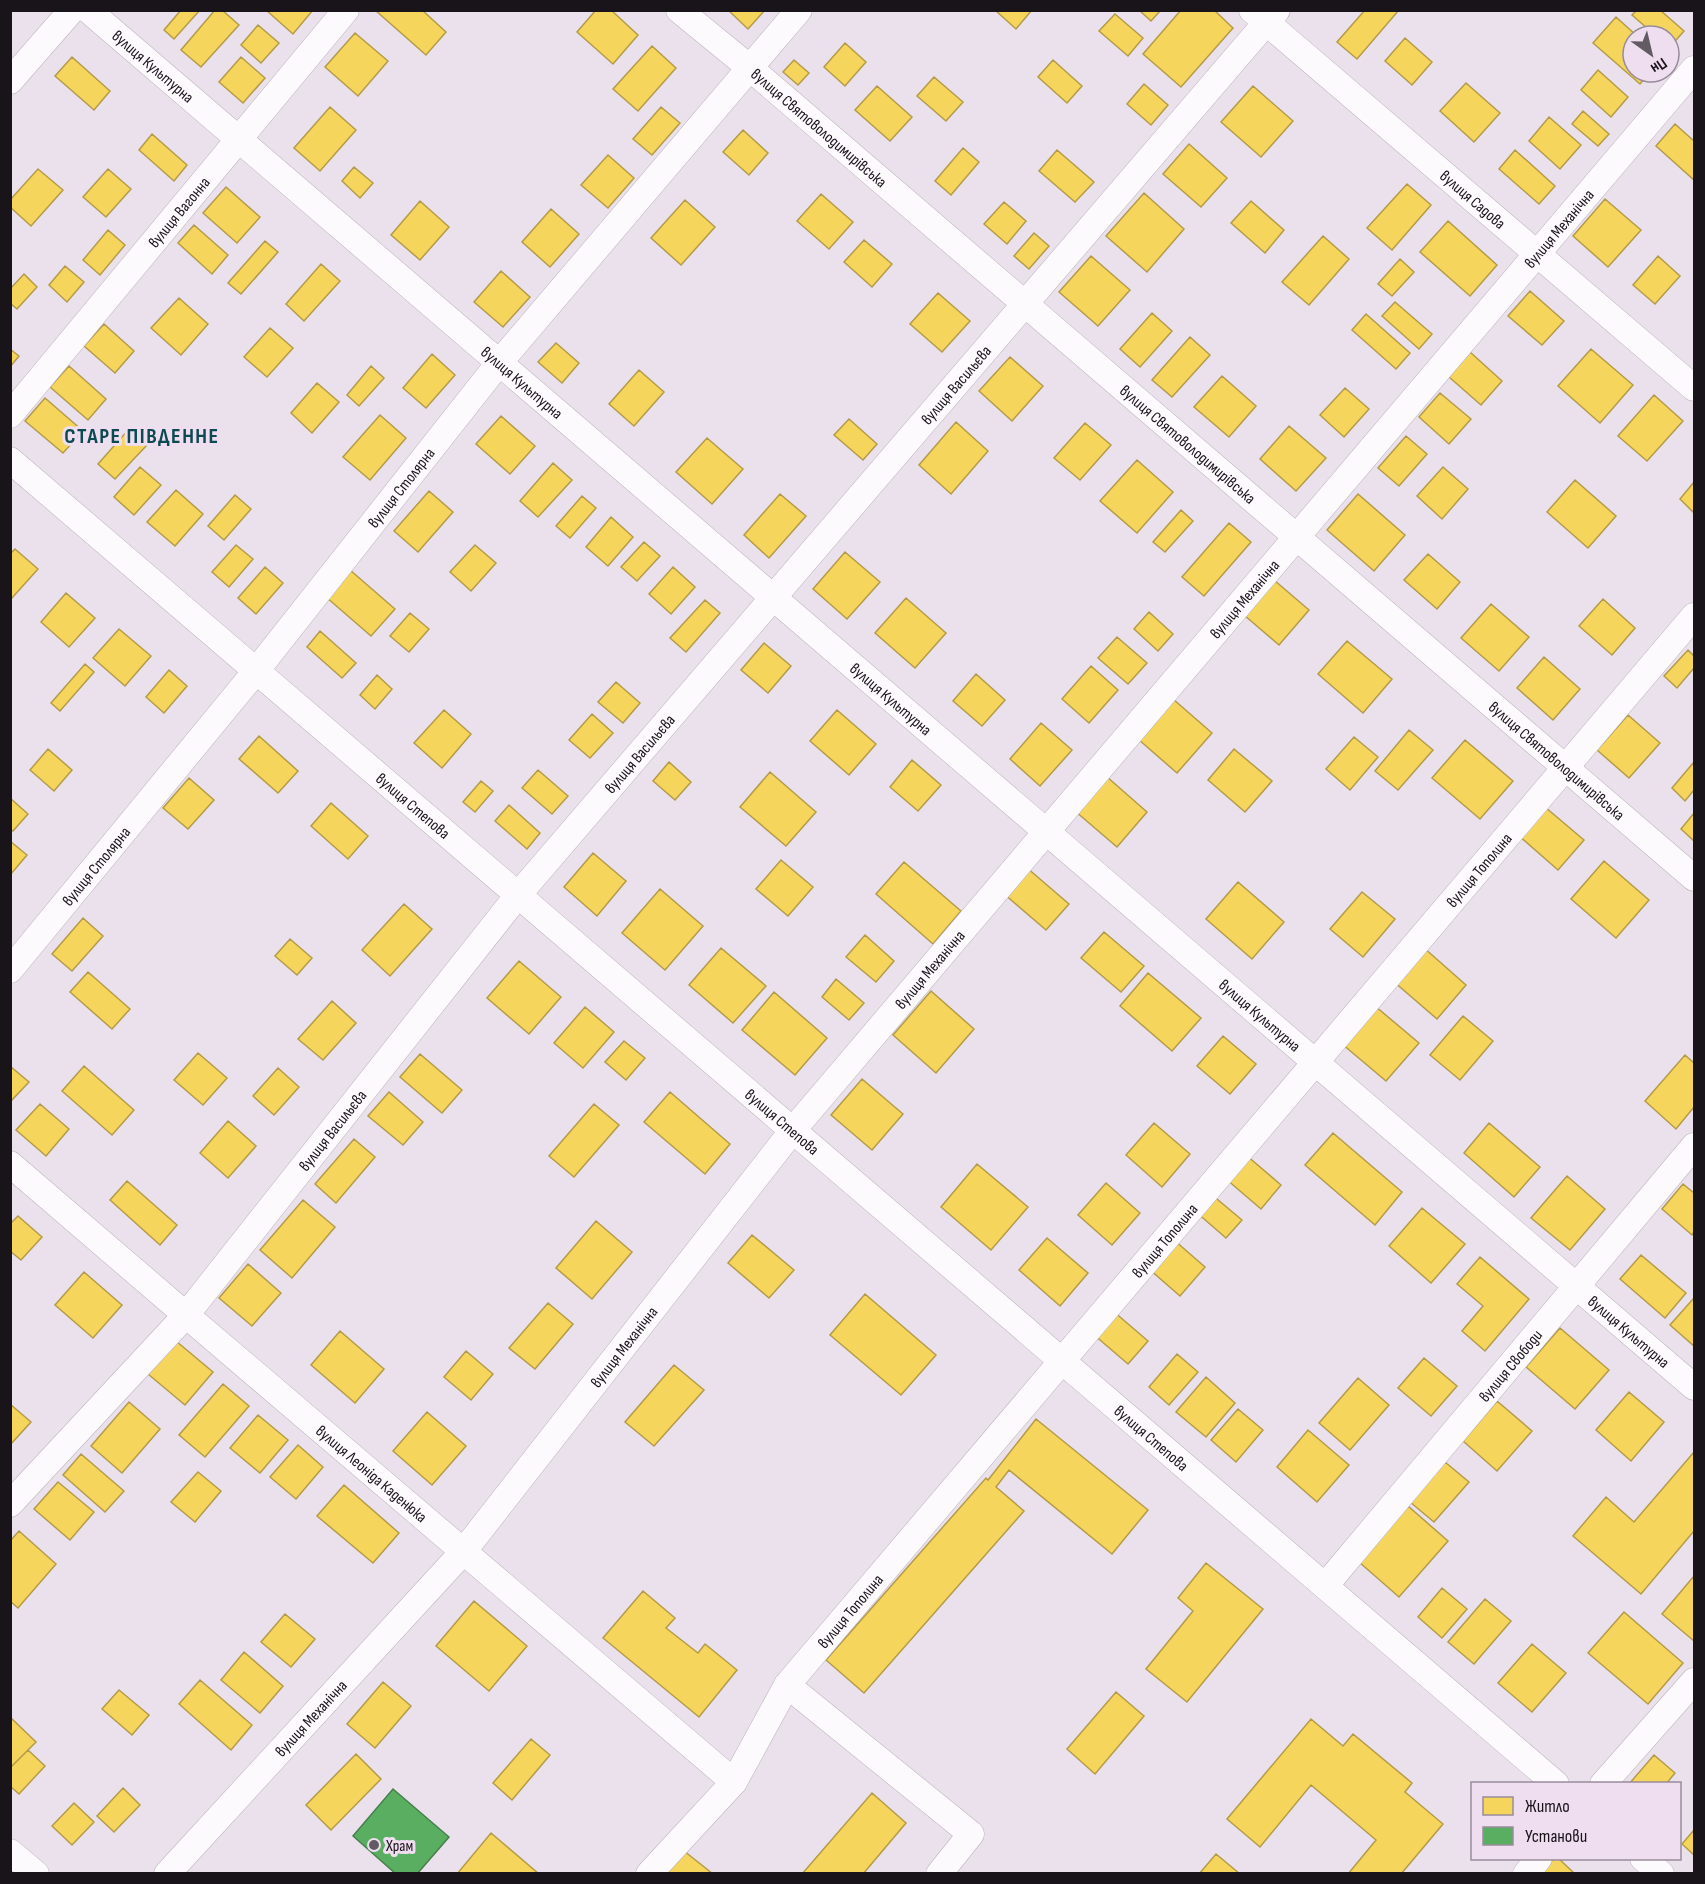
<svg xmlns="http://www.w3.org/2000/svg" width="1705" height="1884" font-family="'Sofia Sans Condensed',sans-serif">
  <style>
    .homes { fill: #f6d55c; stroke: #b49b48; stroke-width: 1.5 }
    .public { fill: #5aae61; stroke: #46804c; stroke-width: 1.5 }
    .lines { fill: none; stroke-linecap: round; stroke-linejoin: round }
    .minor-casing { stroke: #bcb4bd; stroke-width: 27 }
    .minor { stroke: #fcfafc; stroke-width: 26 }
    .poi-dot { fill: #625b64; stroke: #efddf0; stroke-width: 2 }
    .labels { text-anchor: middle; stroke-width: 6; stroke-linejoin: round; paint-order: stroke }
    .street-label { font-size: 16px; fill: #19131a; stroke: #efddf0 }
    .poi-label { font-size: 16px; fill: #19131a; stroke: #efddf0; text-anchor: start }
    .district-label { font-size: 22px; font-weight: bold; letter-spacing: 1.5px; fill: #0b4a51; stroke: #efddf0 }
  </style>
  <rect width="100%" height="100%" fill="#ebe1ec"/>
  <!-- homes -->
  <path class="homes" d="M181 10H200L174 39 164 30Z
    M215 10H222L239 25 201 67 181 50Z
    M266 10H313L293 34Z
    M375 10H422L446 32 426 55Z
    M596 10H611L638 35 613 64 577 32Z
    M728 10H765L748 29Z
    M995 10H1032L1016 29Z
    M1139 10H1161L1151 21Z
    M1181 10H1214L1233 28 1181 87 1143 54Z
    M1365 10H1399L1357 59 1337 42Z
    M1637 10H1660L1684 31 1669 48V36H1656L1632 15Z
    M1115 14 1143 38 1128 56 1099 31Z
    M1616 17 1637 36H1633V72H1650L1640 84 1593 43Z
    M258 25 279 43 261 63 241 45Z
    M355 33 388 61 358 96 325 67Z
    M1405 38 1432 62 1412 85 1385 61Z
    M845 43 866 62 845 86 824 67Z
    M652 46 676 68 638 111 613 89Z
    M72 57 110 91 94 110 55 76Z
    M241 57 265 78 243 103 219 82Z
    M794 60 809 73 798 85 783 72Z
    M1053 60 1082 86 1067 103 1038 77Z
    M1598 70 1628 97 1611 117 1581 90Z
    M934 77 963 102 946 121 917 96Z
    M1466 83 1500 113 1474 142 1440 111Z
    M1144 84 1168 105 1151 125 1127 104Z
    M877 86 912 117 890 141 855 110Z
    M1253 86 1293 121 1261 157 1221 122Z
    M330 107 356 130 320 171 294 148Z
    M661 107 680 123 652 155 633 139Z
    M1583 111 1609 134 1598 146 1572 124Z
    M1549 117 1581 145 1560 169 1529 141Z
    M1675 124 1694 141V180L1656 146Z
    M743 130 768 153 749 175 723 152Z
    M152 134 187 165 174 181 139 150Z
    M1189 144 1227 178 1201 207 1163 174Z
    M963 148 979 162 951 195 935 181Z
    M1057 150 1094 182 1075 202 1039 171Z
    M1515 150 1555 186 1539 204 1499 169Z
    M608 155 634 178 608 208 581 185Z
    M354 167 373 183 360 198 342 181Z
    M38 169 63 190 31 226 10 207V200Z
    M108 169 131 189 106 217 83 197Z
    M1407 184 1431 205 1392 250 1367 228Z
    M226 187 260 217 237 243 203 213Z
    M1144 193 1184 229 1147 272 1106 236Z
    M821 194 853 222 829 249 797 221Z
    M1605 199 1641 230 1608 267 1573 236Z
    M685 200 715 227 681 265 651 238Z
    M420 201 449 227 420 260 391 235Z
    M1251 201 1284 230 1265 253 1231 223Z
    M1004 202 1026 221 1007 244 984 224Z
    M551 209 579 234 550 267 522 242Z
    M1448 221 1497 265 1470 296 1420 252Z
    M194 225 228 255 212 274 178 243Z
    M108 230 125 245 100 275 83 260Z
    M1034 233 1049 246 1029 269 1014 256Z
    M1323 236 1349 259 1309 305 1282 282Z
    M864 240 892 264 872 287 844 262Z
    M265 241 278 252 241 294 228 283Z
    M1091 256 1130 290 1098 326 1059 292Z
    M1658 256 1680 276 1655 304 1633 285Z
    M1400 259 1414 272 1392 296 1378 284Z
    M321 264 340 281 304 321 286 304Z
    M65 266 84 282 67 302 49 285Z
    M501 271 530 297 503 327 474 302Z
    M24 274 37 287 17 309 10 303V289Z
    M1530 291 1564 321 1542 345 1508 316Z
    M938 293 970 321 942 352 910 324Z
    M179 298 208 324 181 355 151 328Z
    M1395 302 1432 334 1419 349 1382 316Z
    M1152 313 1172 331 1140 367 1120 349Z
    M1366 314 1410 353 1396 369 1352 330Z
    M104 324 134 351 115 373 84 346Z
    M270 328 293 348 267 377 244 357Z
    M1190 337 1210 355 1172 397 1152 380Z
    M556 343 579 363 562 383 538 362Z
    M10 349 19 356 10 367Z
    M1591 349 1633 385 1600 423 1558 386Z
    M1470 352 1502 381 1481 405 1449 377Z
    M432 354 455 375 426 408 403 388Z
    M1010 357 1043 386 1012 421 979 391Z
    M69 366 106 399 88 420 50 387Z
    M371 366 384 378 359 406 347 395Z
    M639 370 664 392 634 426 609 404Z
    M1222 376 1256 406 1229 437 1194 407Z
    M317 383 339 402 312 433 291 413Z
    M1345 388 1369 409 1344 437 1320 415Z
    M1440 393 1471 419 1449 444 1419 417Z
    M1654 395 1683 421 1647 461 1618 436Z
    M45 398 83 431 63 453 25 421Z
    M380 415 406 438 370 480 343 457Z
    M501 416 535 446 510 474 476 444Z
    M849 419 877 444 863 460 834 435Z
    M956 422 988 451 951 494 919 465Z
    M1085 423 1111 445 1080 480 1054 458Z
    M1289 426 1326 458 1296 491 1260 459Z
    M129 429 147 445 115 479 98 464Z
    M1406 436 1427 454 1399 486 1378 468Z
    M707 438 743 469 712 504 676 472Z
    M1137 460 1173 492 1137 533 1100 501Z
    M553 463 572 480 538 517 520 501Z
    M140 467 161 485 134 515 114 497Z
    M1443 467 1468 489 1442 519 1417 496Z
    M1575 480 1616 516 1588 548 1547 512Z
    M1694 482V513L1680 499Z
    M176 490 203 514 175 546 147 522Z
    M429 491 453 512 418 552 394 531Z
    M780 494 806 516 769 558 744 535Z
    M1358 494 1405 535 1374 571 1327 530Z
    M235 495 251 509 224 540 208 526Z
    M582 496 596 508 570 538 556 526Z
    M1181 510 1193 521 1165 552 1153 542Z
    M611 517 633 537 608 566 586 547Z
    M1229 523 1251 542 1204 596 1182 577Z
    M644 542 660 556 637 581 621 567Z
    M236 545 253 559 229 587 212 572Z
    M475 545 496 563 471 591 450 572Z
    M15 549 38 569 12 598 10 596V554Z
    M845 552 880 582 847 619 813 589Z
    M1428 554 1460 582 1437 609 1404 580Z
    M265 567 283 583 256 614 238 598Z
    M673 567 695 587 671 614 649 594Z
    M350 570 395 609 371 636 326 597Z
    M1274 580 1309 610 1279 645 1244 615Z
    M66 593 95 618 69 647 41 622Z
    M906 598 946 633 915 668 875 633Z
    M1603 599 1635 628 1612 655 1579 626Z
    M705 600 720 613 686 652 670 638Z
    M1491 604 1529 637 1499 671 1461 638Z
    M1149 612 1173 634 1158 651 1134 629Z
    M410 613 429 629 409 652 390 636Z
    M119 629 151 656 125 686 93 658Z
    M320 631 356 663 342 678 307 647Z
    M1117 637 1147 663 1128 684 1098 658Z
    M1347 641 1392 679 1363 713 1318 674Z
    M764 643 791 666 768 693 741 670Z
    M1688 650 1694 656V668L1677 688 1664 676Z
    M1544 657 1580 689 1553 720 1517 688Z
    M85 664 94 672 60 711 51 703Z
    M1091 666 1118 690 1089 723 1062 699Z
    M169 670 187 686 164 713 146 697Z
    M976 674 1005 700 982 726 953 701Z
    M377 675 392 689 375 709 360 695Z
    M616 682 640 703 623 723 598 702Z
    M1173 699 1212 733 1177 773 1138 739Z
    M444 710 471 734 442 768 414 743Z
    M837 710 876 744 849 775 810 741Z
    M592 714 613 733 590 758 569 740Z
    M1628 715 1660 743 1629 778 1597 750Z
    M1041 723 1072 750 1040 786 1010 759Z
    M1409 730 1433 750 1398 790 1375 771Z
    M259 736 298 771 278 793 239 759Z
    M1354 737 1378 757 1350 790 1326 769Z
    M1465 740 1513 781 1480 819 1432 778Z
    M48 749 72 770 54 791 30 770Z
    M1234 749 1272 781 1245 812 1208 780Z
    M912 760 941 785 918 811 890 787Z
    M669 762 691 782 675 800 653 781Z
    M1694 762V790L1685 801 1672 788Z
    M538 770 568 796 552 814 522 788Z
    M770 772 816 812 786 846 740 807Z
    M1106 776 1147 812 1117 847 1075 811Z
    M189 778 214 800 188 829 163 808Z
    M481 781 493 791 475 812 463 802Z
    M10 798 28 814 13 831 10 829Z
    M331 803 368 836 348 859 311 826Z
    M509 805 540 833 527 849 495 821Z
    M1545 807 1584 840 1558 870 1519 836Z
    M1694 813V841L1681 829Z
    M10 841 27 855 11 874 10 873Z
    M593 853 626 881 597 916 564 887Z
    M781 860 813 887 788 916 756 889Z
    M1604 861 1649 900 1616 938 1571 899Z
    M904 862 961 911 933 944 876 894Z
    M1026 867 1069 904 1046 930 1003 893Z
    M1238 882 1284 922 1252 959 1206 919Z
    M660 889 703 926 665 970 622 933Z
    M1362 892 1395 919 1363 957 1330 929Z
    M404 904 432 929 390 976 362 950Z
    M83 918 103 936 72 971 52 954Z
    M1104 932 1144 966 1121 992 1081 958Z
    M865 935 894 961 876 982 846 957Z
    M290 939 312 958 297 975 275 956Z
    M1423 947 1466 985 1437 1019 1393 981Z
    M721 948 766 986 733 1023 689 985Z
    M519 961 561 997 529 1034 487 998Z
    M88 972 130 1009 112 1029 70 992Z
    M1148 973 1201 1018 1172 1051 1120 1006Z
    M836 979 864 1003 849 1020 822 997Z
    M931 991 974 1029 936 1073 893 1035Z
    M774 992 827 1038 795 1075 742 1030Z
    M332 1001 356 1023 323 1060 298 1039Z
    M1375 1006 1419 1043 1386 1081 1342 1044Z
    M585 1007 614 1032 583 1068 554 1043Z
    M1463 1016 1493 1041 1460 1080 1430 1055Z
    M1223 1036 1256 1064 1230 1094 1197 1066Z
    M624 1041 645 1058 626 1080 605 1062Z
    M198 1053 227 1078 203 1105 174 1080Z
    M420 1054 462 1090 442 1113 400 1077Z
    M1685 1055 1694 1063V1107L1676 1129 1645 1101Z
    M10 1066 29 1082 10 1102Z
    M84 1066 134 1110 112 1135 62 1091Z
    M278 1068 299 1087 274 1115 253 1096Z
    M862 1079 903 1114 872 1150 831 1115Z
    M389 1092 423 1122 403 1145 368 1116Z
    M670 1092 730 1144 705 1174 644 1122Z
    M40 1104 69 1129 46 1156 16 1130Z
    M594 1104 619 1125 574 1177 549 1156Z
    M228 1121 256 1146 228 1178 200 1153Z
    M1154 1123 1190 1154 1162 1187 1126 1155Z
    M1489 1123 1540 1167 1514 1197 1464 1153Z
    M1333 1133 1402 1192 1375 1225 1305 1165Z
    M354 1139 375 1157 336 1203 315 1184Z
    M1246 1155 1281 1185 1261 1209 1226 1179Z
    M977 1164 1028 1207 991 1250 941 1207Z
    M1567 1176 1605 1209 1570 1250 1531 1218Z
    M127 1181 177 1225 160 1245 110 1200Z
    M1106 1183 1140 1213 1112 1245 1078 1215Z
    M1683 1184 1694 1193V1232L1692 1235 1662 1209Z
    M1211 1194 1242 1220 1226 1238 1196 1212Z
    M303 1200 335 1227 292 1278 260 1250Z
    M1422 1208 1465 1244 1431 1283 1389 1246Z
    M18 1216 42 1237 21 1260 10 1251V1224Z
    M596 1221 632 1252 592 1299 556 1268Z
    M752 1235 794 1270 769 1298 728 1263Z
    M1047 1238 1088 1273 1060 1306 1019 1270Z
    M1174 1240 1205 1267 1180 1296 1149 1269Z
    M1641 1255 1686 1293 1665 1318 1620 1279Z
    M1480 1257 1529 1299 1485 1351 1462 1331 1483 1306 1457 1284Z
    M248 1264 281 1293 252 1326 219 1298Z
    M84 1272 122 1305 93 1338 55 1305Z
    M865 1294 936 1355 901 1395 830 1335Z
    M1693 1299 1694 1300V1346L1670 1325Z
    M548 1303 573 1324 535 1369 509 1348Z
    M1113 1311 1148 1341 1128 1364 1093 1334Z
    M1560 1328 1609 1370 1575 1409 1526 1367Z
    M340 1331 384 1369 355 1403 311 1365Z
    M176 1341 213 1372 185 1405 148 1374Z
    M466 1351 493 1374 471 1400 444 1377Z
    M1177 1354 1198 1372 1169 1405 1149 1387Z
    M1424 1358 1457 1386 1431 1416 1398 1388Z
    M674 1365 704 1390 654 1446 625 1422Z
    M1206 1377 1235 1403 1206 1437 1176 1412Z
    M1358 1378 1389 1405 1350 1450 1319 1423Z
    M223 1384 249 1406 205 1457 179 1435Z
    M1629 1392 1664 1422 1631 1461 1596 1430Z
    M1497 1401 1532 1431 1497 1471 1463 1441Z
    M129 1402 160 1429 122 1473 91 1446Z
    M10 1404 31 1422 10 1445Z
    M1238 1409 1263 1430 1236 1462 1211 1440Z
    M427 1412 466 1446 432 1485 393 1451Z
    M258 1415 288 1440 260 1473 230 1448Z
    M1036 1419 1148 1510 1112 1554 1009 1470 996 1487 1024 1511 864 1693 826 1660 986 1478 988 1480Z
    M1308 1430 1349 1465 1317 1502 1277 1467Z
    M298 1445 323 1467 296 1499 270 1477Z
    M1694 1452V1531L1641 1594 1573 1536 1606 1497 1634 1522Z
    M81 1454 124 1491 105 1512 63 1475Z
    M1445 1462 1469 1482 1434 1522 1410 1502Z
    M198 1472 221 1491 195 1522 171 1502Z
    M58 1482 94 1512 70 1540 34 1509Z
    M344 1485 399 1533 373 1563 317 1516Z
    M1408 1506 1448 1541 1399 1597 1359 1562Z
    M19 1531 56 1564 18 1608 10 1601V1541Z
    M1206 1563 1263 1609 1187 1702 1146 1669 1193 1611 1178 1598Z
    M1694 1576V1641L1662 1614Z
    M1442 1588 1467 1609 1442 1638 1418 1617Z
    M643 1591 675 1618 666 1628 698 1653 705 1644 737 1670 699 1717 603 1638Z
    M1485 1599 1511 1621 1474 1664 1448 1642Z
    M474 1601 527 1646 489 1691 436 1646Z
    M1624 1612 1683 1663 1648 1704 1588 1653Z
    M285 1614 315 1639 291 1667 261 1642Z
    M1532 1644 1566 1673 1532 1712 1498 1683Z
    M244 1652 283 1686 260 1713 221 1680Z
    M200 1680 252 1725 231 1750 179 1704Z
    M383 1682 411 1706 375 1748 347 1724Z
    M119 1690 149 1715 132 1735 102 1709Z
    M1116 1692 1144 1716 1095 1774 1067 1749Z
    M10 1717 36 1742 10 1768Z
    M1311 1719 1343 1746 1353 1734 1412 1783 1405 1792 1443 1824 1401 1874H1348L1376 1840 1311 1785 1260 1847 1227 1819Z
    M531 1739 550 1755 512 1800 493 1783Z
    M28 1750 45 1766 19 1794 10 1786V1768Z
    M356 1754 381 1779 331 1830 306 1805Z
    M1654 1755 1675 1773 1666 1784H1629Z
    M123 1788 140 1805 114 1832 97 1816Z
    M872 1793 906 1823 863 1874H802Z
    M74 1803 94 1822 72 1845 52 1826Z
    M1694 1830V1855L1682 1844Z
    M491 1833 539 1874H457Z
    M679 1847 713 1874H656Z
    M1216 1854 1240 1874H1199Z
    M1554 1858H1558L1575 1874H1541Z"/>
  <!-- public -->
  <path class="public" d="M393 1789 449 1837 417 1874H396L353 1836Z"/>
  <g class="lines">
    <!-- minor casing -->
    <g class="minor-casing">
      <g id="minor">
        <path id="s1" d="M88 10 1694 1387"/>
        <path id="s2" d="M679 10 750 68 1694 878"/>
        <path id="s3" d="M1252 10 1694 388"/>
        <path d="M10 81 72 10"/>
        <path id="s4" d="M10 415 346 10"/>
        <path id="s5" d="M10 460 1556 1784"/>
        <path id="s6" d="M10 970 256 671 499 363 799 10"/>
        <path id="s7" d="M10 1164 186 1315 734 1782"/>
        <path id="s8" d="M10 1504 186 1315 518 895 1277 10"/>
        <path id="s9" d="M1325 1586 1694 1146"/>
        <path d="M787 1685 971 1834 939 1874"/>
        <path d="M1603 1784 1694 1681"/>
        <path d="M10 1852 36 1874"/>
        <path d="M1643 1858 1661 1874"/>
        <path id="s10" d="M167 1874 463 1552 793 1130 1694 69"/>
        <path id="s11" d="M649 1874 734 1782 787 1685 1694 616"/>
        <path d="M1526 1874 1539 1858"/>
      </g>
    </g>
    <!-- minor -->
    <use href="#minor" class="minor"/>
  </g>
  <!-- markers -->
  <circle class="poi-dot" cx="374" cy="1845" r="6"/>
  <g class="labels">
    <!-- street labels -->
    <g class="street-label">
      <text dy="6" stroke="none"><textPath href="#s1" startOffset="86">вулиця Культурна</textPath></text>
      <text dy="6" stroke="none"><textPath href="#s2" startOffset="183">вулиця Святоволодимирівська</textPath></text>
      <text dy="6" stroke="none"><textPath href="#s3" startOffset="291">вулиця Садова</textPath></text>
      <text dy="6" stroke="none"><textPath href="#s4" startOffset="264">вулиця Вагонна</textPath></text>
      <text dy="6" stroke="none"><textPath href="#s10" startOffset="2156">вулиця Механічна</textPath></text>
      <text dy="6" stroke="none"><textPath href="#s1" startOffset="572">вулиця Культурна</textPath></text>
      <text dy="6" stroke="none"><textPath href="#s8" startOffset="1466">вулиця Васильєва</textPath></text>
      <text dy="6" stroke="none"><textPath href="#s2" startOffset="669">вулиця Святоволодимирівська</textPath></text>
      <text dy="6" stroke="none"><textPath href="#s6" startOffset="621">вулиця Столярна</textPath></text>
      <text dy="6" stroke="none"><textPath href="#s10" startOffset="1670">вулиця Механічна</textPath></text>
      <text dy="6" stroke="none"><textPath href="#s1" startOffset="1058">вулиця Культурна</textPath></text>
      <text dy="6" stroke="none"><textPath href="#s8" startOffset="980">вулиця Васильєва</textPath></text>
      <text dy="6" stroke="none"><textPath href="#s2" startOffset="1155">вулиця Святоволодимирівська</textPath></text>
      <text dy="6" stroke="none"><textPath href="#s5" startOffset="531">вулиця Степова</textPath></text>
      <text dy="6" stroke="none"><textPath href="#s6" startOffset="135">вулиця Столярна</textPath></text>
      <text dy="6" stroke="none"><textPath href="#s11" startOffset="1305">вулиця Тополина</textPath></text>
      <text dy="6" stroke="none"><textPath href="#s10" startOffset="1184">вулиця Механічна</textPath></text>
      <text dy="6" stroke="none"><textPath href="#s1" startOffset="1544">вулиця Культурна</textPath></text>
      <text dy="6" stroke="none"><textPath href="#s5" startOffset="1017">вулиця Степова</textPath></text>
      <text dy="6" stroke="none"><textPath href="#s8" startOffset="494">вулиця Васильєва</textPath></text>
      <text dy="6" stroke="none"><textPath href="#s11" startOffset="819">вулиця Тополина</textPath></text>
      <text dy="6" stroke="none"><textPath href="#s1" startOffset="2030">вулиця Культурна</textPath></text>
      <text dy="6" stroke="none"><textPath href="#s10" startOffset="698">вулиця Механічна</textPath></text>
      <text dy="6" stroke="none"><textPath href="#s9" startOffset="288">вулиця Свободи</textPath></text>
      <text dy="6" stroke="none"><textPath href="#s5" startOffset="1503">вулиця Степова</textPath></text>
      <text dy="6" stroke="none"><textPath href="#s7" startOffset="476">вулиця Леоніда Каденюка</textPath></text>
      <text dy="6" stroke="none"><textPath href="#s11" startOffset="333">вулиця Тополина</textPath></text>
      <text dy="6" stroke="none"><textPath href="#s10" startOffset="212">вулиця Механічна</textPath></text>
    </g>
    <!-- poi labels -->
    <g class="poi-label">
      <text x="386" y="1851">Храм</text>
    </g>
    <!-- district labels -->
    <g class="district-label">
      <text x="142" y="443">СТАРЕ ПІВДЕННЕ</text>
    </g>
  </g>
  <!-- border -->
  <rect width="1705" height="1884" fill="none" stroke="#19131a" stroke-width="24"/>
  <!-- legend -->
  <rect x="1471" y="1782" width="210" height="78" fill="#efddf0" stroke="#998c9a" stroke-width="1.5"/>
  <rect x="1483" y="1797" width="30" height="18" fill="#f6d55c" stroke="#998c9a" stroke-width="1.5"/>
  <text x="1525" y="1812" font-size="18" fill="#19131a">Житло</text>
  <rect x="1483" y="1827" width="30" height="18" fill="#5aae61" stroke="#998c9a" stroke-width="1.5"/>
  <text x="1525" y="1842" font-size="18" fill="#19131a">Установи</text>
  <!-- north arrow -->
  <g transform="translate(1651 54) rotate(146)"><circle r="28" fill="#efddf0" stroke="#998c9a" stroke-width="1.5"/>
  <path d="M0-4.5L10 22L0 15L-10 22Z" fill="#625b64"/>
  <text y="-9" font-size="16" font-weight="bold" text-anchor="middle" fill="#19131a">Пн</text>
  </g>
</svg>
